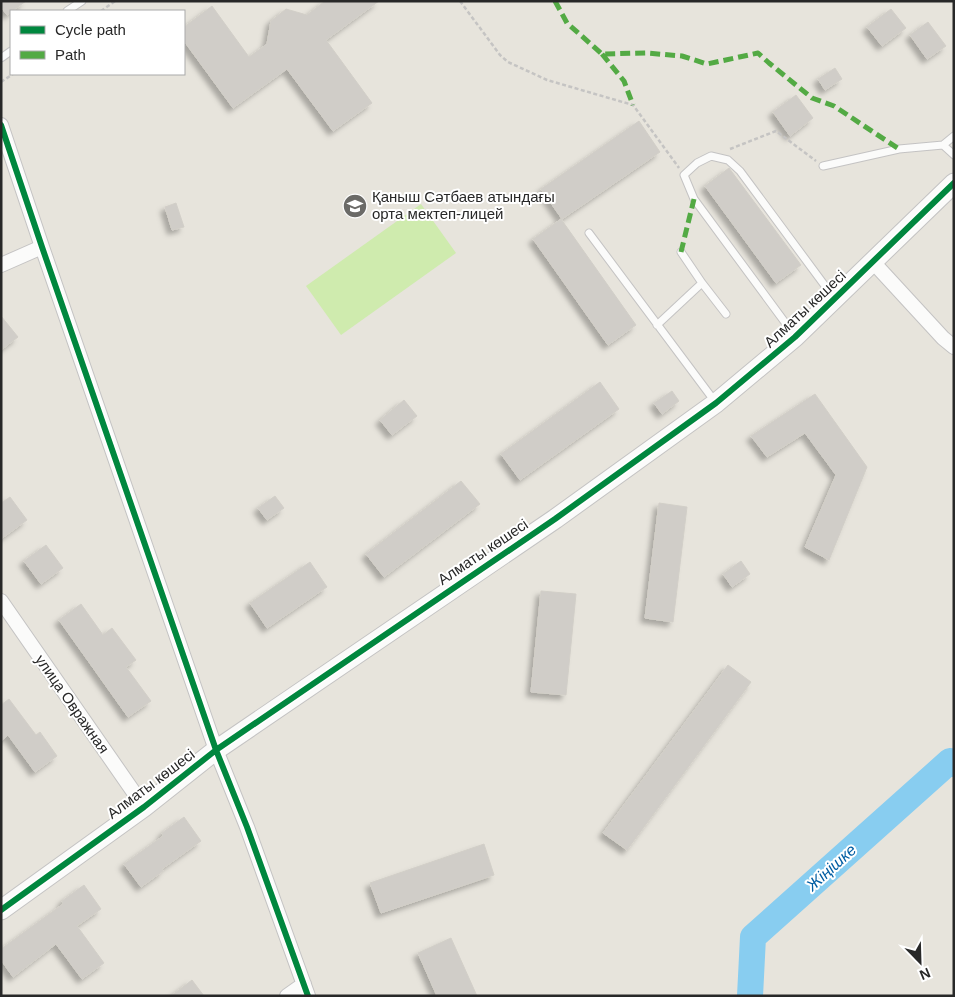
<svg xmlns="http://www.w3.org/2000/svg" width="955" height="997" font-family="Arial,sans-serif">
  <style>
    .pitch { fill: #cfebae }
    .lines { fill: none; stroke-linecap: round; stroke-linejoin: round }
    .river { stroke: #88cdf0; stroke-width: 26 }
    .building { fill: #d0cdc8; stroke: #d2cfc8; filter: url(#shadow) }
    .lane-casing { stroke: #c4c3c3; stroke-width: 9 }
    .street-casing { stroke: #c4c3c3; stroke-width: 16 }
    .secondary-casing { stroke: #c4c3c3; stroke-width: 21 }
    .path { stroke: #c5c4c3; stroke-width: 2.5; stroke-dasharray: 4 2.5; stroke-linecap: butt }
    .lane { stroke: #fbfbfa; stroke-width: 7 }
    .street { stroke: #fbfbfa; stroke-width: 14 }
    .secondary { stroke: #fbfbfa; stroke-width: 19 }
    .quiet { stroke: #53aa44; stroke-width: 5; stroke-dasharray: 10 5; stroke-linecap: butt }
    .cycleway-casing { stroke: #fff; stroke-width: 9 }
    .cycleway { stroke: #00873e; stroke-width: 6 }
    .labels { text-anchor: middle; stroke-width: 4; stroke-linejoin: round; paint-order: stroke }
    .poi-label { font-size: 15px; fill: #282828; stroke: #fff; text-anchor: start }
    .street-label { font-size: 15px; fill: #282828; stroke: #fff }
    .water-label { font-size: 16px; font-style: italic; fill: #015da2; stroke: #fff }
  </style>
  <defs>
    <filter id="shadow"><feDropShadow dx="-4.5" dy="4.5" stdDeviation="2.5" flood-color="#0004"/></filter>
  </defs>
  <rect width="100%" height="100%" fill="#e7e4dc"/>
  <!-- pitch -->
  <path class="pitch" d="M421 204 456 253 341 335 306 286Z"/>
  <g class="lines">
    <!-- river -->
    <path class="river" d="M750 996 753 937 950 761 954 764"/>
  </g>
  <!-- building -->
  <path class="building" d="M1 1H26L7 15 1 7Z
    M325 1H379L326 40 372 103 333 131 287 69 233 108 184 41V27L212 6 249 57 267 44 271 21 286 9 307 15Z
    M891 9 906 28 882 46 867 27Z
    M928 22 946 46 927 59 910 35Z
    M835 68 842 79 825 90 818 79Z
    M796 95 813 118 790 136 773 112Z
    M639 121 660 152 562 219 541 189Z
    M729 168 801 265 776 283 705 186Z
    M176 203 184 227 172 230 165 207Z
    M561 219 636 325 608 345 533 239Z
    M1 316 18 337 1 350Z
    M600 382 619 409 520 480 501 454Z
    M672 391 679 401 662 414 654 403Z
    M815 394 867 467 829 560 805 547 836 475 805 433 767 457 751 436Z
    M404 400 417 416 392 435 380 420Z
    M461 481 480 504 384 577 366 554Z
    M275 496 284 508 267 520 258 508Z
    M10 497 27 520 1 539V503Z
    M659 503 687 507 673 622 645 618Z
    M46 545 63 568 41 584 24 561Z
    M741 561 750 574 732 587 723 574Z
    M310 562 327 587 267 628 250 603Z
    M541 591 576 594 566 695 531 692Z
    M81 604 103 635 112 628 136 660 126 667 151 701 128 717 59 620Z
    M728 665 751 682 627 850 603 833Z
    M9 699 36 735 40 732 57 756 35 772 8 735 1 741V705Z
    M184 817 201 841 162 869 163 871 141 887 124 864 163 836 162 833Z
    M484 844 494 875 381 913 370 883Z
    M84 885 101 909 77 926 104 963 82 979 56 944 13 977 1 960V949L63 904 62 901Z
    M451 938 477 996H437L418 953Z
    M192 980 204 996H171Z"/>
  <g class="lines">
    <!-- lane casing -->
    <g class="lane-casing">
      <path id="lane" d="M67 11 82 1
        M1 58 11 51
        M943 145 954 136
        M823 166 899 149 943 145 954 155
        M589 233 716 403
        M681 252 702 283
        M657 325 702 283 726 314
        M795 336 694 199 684 175 697 163 711 156 728 160 740 171 834 298"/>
    </g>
    <!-- street casing -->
    <g class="street-casing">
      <path id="street" d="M1 125 42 247 216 750 247 827 308 996
        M873 262 943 338 954 347
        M1 265 42 247
        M1 601 144 807
        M287 996 304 984"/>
    </g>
    <!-- secondary casing -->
    <g class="secondary-casing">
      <path id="secondary" d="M1 910 144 807 216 750 555 519 716 403 795 337 954 183"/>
    </g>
    <!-- path -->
    <path class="path" d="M460 1 500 55 508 62 547 80 633 105 679 168
      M101 11 115 1
      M1 82 13 74
      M730 149 776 131 816 161"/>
    <!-- lane -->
    <use href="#lane" class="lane"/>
    <!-- street -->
    <use href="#street" class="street"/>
    <!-- secondary -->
    <use href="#secondary" class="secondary"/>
    <!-- quiet -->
    <path class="quiet" d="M555 1 567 23 602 54 646 53 682 56 707 64 758 53 769 63 812 98 834 106 899 149
      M602 54 624 81 633 105
      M681 252 694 199"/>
    <!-- cycleway casing -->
    <g class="cycleway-casing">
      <path id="cycleway" d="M1 125 42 247 216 750 247 827 308 996
        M1 910 144 807 216 750 555 519 716 403 795 337 954 183"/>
    </g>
    <!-- cycleway -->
    <use href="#cycleway" class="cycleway"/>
  </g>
  <!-- icons -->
  <defs>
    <g id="school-disc" transform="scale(1.25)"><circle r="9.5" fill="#6b6a67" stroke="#fff"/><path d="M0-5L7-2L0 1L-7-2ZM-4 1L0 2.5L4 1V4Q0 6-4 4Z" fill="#fff"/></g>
  </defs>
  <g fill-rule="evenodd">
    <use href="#school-disc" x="355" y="206"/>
  </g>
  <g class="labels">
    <!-- poi labels -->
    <g class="poi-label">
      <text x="372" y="202">Қаныш Сәтбаев атындағы<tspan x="372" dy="17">орта мектеп-лицей</tspan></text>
    </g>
    <!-- street labels -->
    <g class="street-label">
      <text transform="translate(805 309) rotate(-43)" y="5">Алматы көшесі</text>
      <text transform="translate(483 552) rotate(-34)" y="5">Алматы көшесі</text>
      <text transform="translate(72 704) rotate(55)" y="5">улица Овражная</text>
      <text transform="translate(151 784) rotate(-37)" y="5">Алматы көшесі</text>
    </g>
    <!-- water labels -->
    <g class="water-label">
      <text transform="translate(831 867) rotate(-42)" y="6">Жіңішке</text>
    </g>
  </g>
  <!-- border -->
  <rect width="955" height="997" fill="none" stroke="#282828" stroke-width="5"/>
  <!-- legend -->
  <rect x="10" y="10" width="175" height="65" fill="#ffffff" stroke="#a9a9a9"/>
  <rect x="20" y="26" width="25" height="8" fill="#00873e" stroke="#a9a9a9"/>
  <text x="55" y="35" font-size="15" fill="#282828">Cycle path</text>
  <rect x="20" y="51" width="25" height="8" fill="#53aa44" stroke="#a9a9a9"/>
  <text x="55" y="60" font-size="15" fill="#282828">Path</text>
  <!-- north arrow -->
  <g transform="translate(920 962) rotate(157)" stroke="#ffffff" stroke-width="4" paint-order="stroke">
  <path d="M0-4L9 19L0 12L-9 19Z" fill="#282828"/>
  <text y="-8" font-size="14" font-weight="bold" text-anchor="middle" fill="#282828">N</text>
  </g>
</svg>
